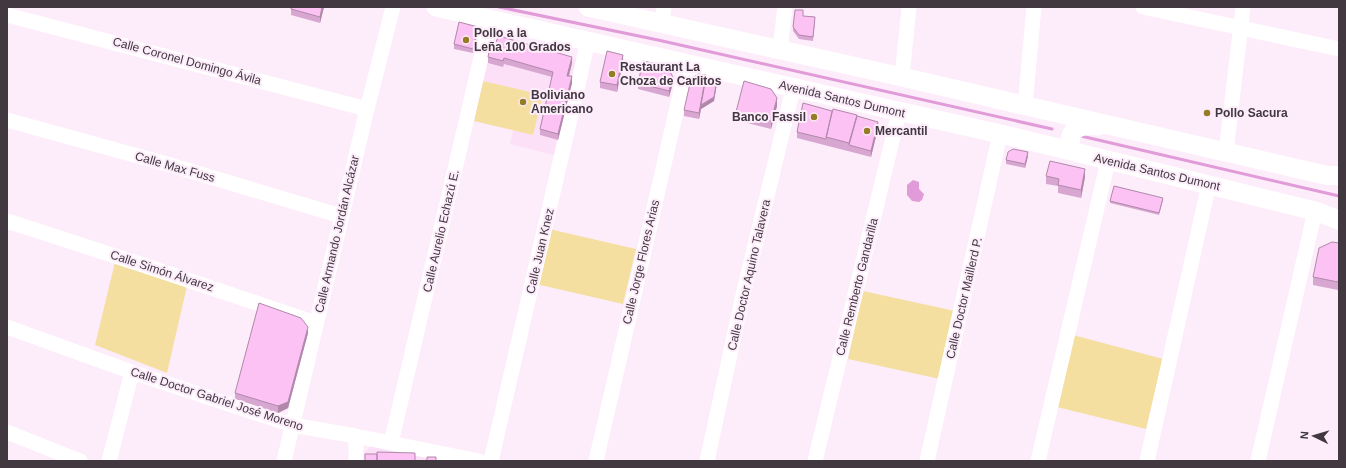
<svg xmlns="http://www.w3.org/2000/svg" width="1346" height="468" font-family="Arial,sans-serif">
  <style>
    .built { fill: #fce0f8 }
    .green { fill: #f4dfa1 }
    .water { fill: #e19bd8 }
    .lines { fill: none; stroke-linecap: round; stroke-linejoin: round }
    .stream { stroke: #e19bd8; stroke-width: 3 }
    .minor { stroke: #fff; stroke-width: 15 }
    .major { stroke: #fff; stroke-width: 19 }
    .wall { fill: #d8a7d1 }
    .shaded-wall { fill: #b088aa }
    .building { fill: #fbc2f3; stroke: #b088aa }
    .poi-dot { fill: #967c24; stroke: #fdecfa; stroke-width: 1.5 }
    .labels { text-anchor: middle; stroke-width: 4; stroke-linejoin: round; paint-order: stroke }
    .poi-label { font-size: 12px; font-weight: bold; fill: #413840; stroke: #fdecfa; text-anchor: start }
    .street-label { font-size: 12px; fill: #413840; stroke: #fdecfa }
  </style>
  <rect width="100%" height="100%" fill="#fdecfa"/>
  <!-- built -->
  <path class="built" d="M497 38 577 60 554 155 510 144 513 130 474 121 491 44Z
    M373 446 447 461H363V452Z"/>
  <!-- green -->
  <path class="green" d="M483 81 543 95 533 135 474 121Z
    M549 229 636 249 623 304 536 284Z
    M115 262 187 286 167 373 95 345Z
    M863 291 955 311 940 379 848 359Z
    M1073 335 1163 359 1146 429 1057 407Z"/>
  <!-- water -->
  <path class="water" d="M913 180 919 182V189L924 194 922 200 919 202 912 201 907 195V185Z"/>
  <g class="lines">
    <!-- stream -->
    <path class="stream" d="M499 7 658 40 1052 129
      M1081 136 1339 196"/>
    <!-- minor -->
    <path class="minor" d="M1143 7 1339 49
      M7 15 367 109
      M662 23 664 7
      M780 49 785 7
      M902 77 909 7
      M1025 106 1034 7
      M7 120 167 164 341 216
      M1226 152 1243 7
      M7 221 146 266 316 323
      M7 327 132 372 292 425 356 436 479 461
      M7 432 80 461
      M356 436V461
      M391 443 490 19
      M109 461 132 372
      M284 461 367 109 393 7
      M491 461 588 41
      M596 461 687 64
      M707 461 743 295 793 89
      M815 461 899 112
      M927 461 1000 134
      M1038 461 1108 161
      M1147 461 1209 184
      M1258 461 1315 211"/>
    <!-- major -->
    <path class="major" d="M436 7 1022 139 1315 211 1339 220
      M588 7 902 77 1325 175 1339 176
      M1072 151C1065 130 1079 124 1098 126"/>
  </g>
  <!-- wall -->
  <path class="wall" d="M324 7 320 23 291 15V9Z
    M803 16 815 22 813 41 799 39 793 31V27Z
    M478 31 473 53 454 49V44Z
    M488 57 572 63 569 76 572 83 558 140 540 135V129L552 77 504 64 503 67 488 63Z
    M623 61 617 92 600 88V82Z
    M706 77 717 83 714 101 701 109 699 119 684 116V110Z
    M638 83H673L669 97 638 89Z
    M777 106 771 129 736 120V112Z
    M857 116 878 128 871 157 797 138V132Z
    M1028 156 1025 168 1006 164V160Z
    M1046 176 1085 177 1081 198 1058 193V186L1046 184Z
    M1163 200 1159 215 1110 203V201Z
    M1339 243 1338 290 1313 285V277Z
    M308 333 288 408 278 413 235 399V393Z"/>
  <!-- shaded-wall -->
  <path class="shaded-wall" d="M322 7H324L320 23V17Z
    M478 27V31L473 53V49Z
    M623 55V61L617 92V85Z
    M572 57V63L567 82V76Z
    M706 75V81L717 79V83L714 101 701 109 699 119V113Z
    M572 76V83L558 140V134Z
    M673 77V83L669 97V91Z
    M777 98V106L771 129V121Z
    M878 122V128L871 157V151Z
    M1028 152V156L1025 168V164Z
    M1085 169V177L1081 198V190Z
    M1339 276V284L1338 290V282Z
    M308 327V333L288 408 278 413V406Z"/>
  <!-- building -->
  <path class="building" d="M291 7H322L320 17 291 9Z
    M795 10H803V16L815 17 813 37 799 35 793 27Z
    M459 22 478 27 473 49 454 44Z
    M499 36 572 57 567 76H572L558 134 540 129 553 72 504 58 503 61 488 57 490 47H493Z
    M607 51 623 55 617 85 600 82Z
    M643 61 667 66 673 77 669 91 638 83Z
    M698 74 706 75 699 113 684 110 691 79Z
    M706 77 717 79 714 97 701 105Z
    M744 81 771 89 777 98 771 121 736 112Z
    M803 103 832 111 826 139 797 132Z
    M833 109 857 115 849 143 826 137Z
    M857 116 878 122 871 151 849 145Z
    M1013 149 1028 152 1025 164 1006 160 1008 152Z
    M1050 161 1085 169 1081 190 1058 185 1059 179 1046 176Z
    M1114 186 1163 198 1159 213 1110 201Z
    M1332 242 1339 243V276L1338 282 1313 277 1319 248Z
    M259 303 301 318 308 327 288 402 278 406 235 393Z
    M377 452 415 453V461H377Z
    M365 454H377V461H365Z
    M427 457H436V461H427Z"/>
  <!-- markers -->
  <g class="poi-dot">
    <circle cx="466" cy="40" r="4"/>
    <circle cx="612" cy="74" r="4"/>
    <circle cx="523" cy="102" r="4"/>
    <circle cx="1207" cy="113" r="4"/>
    <circle cx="814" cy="117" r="4"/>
    <circle cx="867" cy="131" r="4"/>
  </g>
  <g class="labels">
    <!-- poi labels -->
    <g class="poi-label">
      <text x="474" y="37">Pollo a la<tspan x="474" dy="14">Leña 100 Grados</tspan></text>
      <text x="620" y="71">Restaurant La<tspan x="620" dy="14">Choza de Carlitos</tspan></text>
      <text x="531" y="99">Boliviano<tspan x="531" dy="14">Americano</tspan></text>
      <text x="1215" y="117">Pollo Sacura</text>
      <text x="806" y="121" text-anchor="end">Banco Fassil</text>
      <text x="875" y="135">Mercantil</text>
    </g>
    <!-- street labels -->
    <g class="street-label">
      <text transform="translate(187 61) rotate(15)" y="4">Calle Coronel Domingo Ávila</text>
      <text transform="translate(842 99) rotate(13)" y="4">Avenida Santos Dumont</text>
      <text transform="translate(175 167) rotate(16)" y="4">Calle Max Fuss</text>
      <text transform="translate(1157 172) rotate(13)" y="4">Avenida Santos Dumont</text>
      <text transform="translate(441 231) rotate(-77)" y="4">Calle Aurelio Echazú E.</text>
      <text transform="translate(337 234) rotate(-77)" y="4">Calle Armando Jordán Alcázar</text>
      <text transform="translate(540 251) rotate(-77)" y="4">Calle Juan Knez</text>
      <text transform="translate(641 262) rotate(-77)" y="4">Calle Jorge Flores Arias</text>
      <text transform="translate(162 271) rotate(18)" y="4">Calle Simón Álvarez</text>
      <text transform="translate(749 275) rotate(-77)" y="4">Calle Doctor Aquino Talavera</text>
      <text transform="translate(857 287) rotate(-76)" y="4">Calle Remberto Gandarilla</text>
      <text transform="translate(964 298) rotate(-77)" y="4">Calle Doctor Maillerd P.</text>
      <text transform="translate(217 399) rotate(18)" y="4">Calle Doctor Gabriel José Moreno</text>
    </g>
  </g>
  <!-- border -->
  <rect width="1346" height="468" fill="none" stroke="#413840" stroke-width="16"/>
  <!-- north arrow -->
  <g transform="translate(1314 436) rotate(275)" stroke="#fdecfa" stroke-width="3" paint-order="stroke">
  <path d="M0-3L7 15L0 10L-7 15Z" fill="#413840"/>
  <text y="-6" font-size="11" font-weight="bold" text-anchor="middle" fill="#413840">N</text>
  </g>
</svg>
